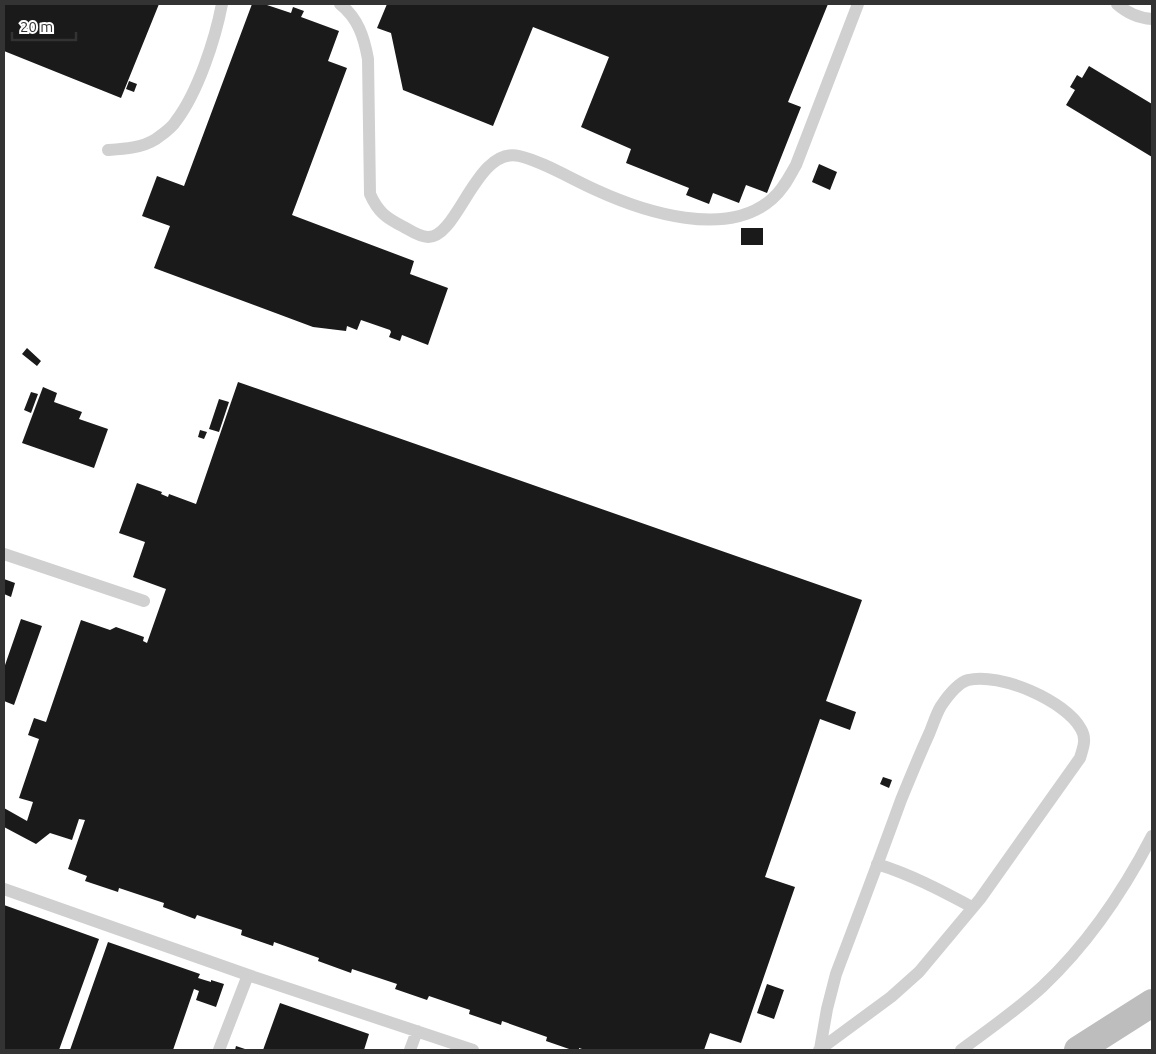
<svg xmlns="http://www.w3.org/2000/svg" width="1156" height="1054" font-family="Ubuntu,sans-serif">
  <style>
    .building { fill: #1a1a1a }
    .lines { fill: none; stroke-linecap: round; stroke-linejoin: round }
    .lane { stroke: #d0d0d0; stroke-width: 12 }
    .secondary { stroke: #bdbdbd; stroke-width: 28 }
  </style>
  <rect width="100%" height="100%" fill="#fff"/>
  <!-- building -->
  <path class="building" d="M4 4H159L121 98 4 51Z
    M252 4H264L291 13 293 7 304 11 301 17 339 31 328 61 347 68 292 215 414 261 410 274 448 288 428 345 402 335 400 341 389 337 391 332 390 330 361 320 357 330 347 326 346 331 313 327 154 268 170 226 142 216 157 176 184 186Z
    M387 4H828L788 102 801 107 767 193 746 185 739 203 713 193 709 204 686 195 689 188 626 163 631 149 581 127 609 57 533 27 493 126 403 90 391 33 377 28Z
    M1089 66 1152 104V157L1066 105 1075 90 1070 87 1077 75 1082 78Z
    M129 81 137 84 134 92 126 89Z
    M819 164 837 172 830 190 812 182Z
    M741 228H763V245H741Z
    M27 348 41 361 37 366 22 354Z
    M238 382 862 600 826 701 856 712 850 730 820 719 765 877 795 887 741 1043 710 1033 704 1050H585L579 1048V1050H572L546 1041 547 1037 502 1021 501 1025 469 1014 470 1010 429 996 427 1000 395 989 397 984 352 969 351 973 318 961 319 958 274 942 273 946 241 935 242 930 197 915 195 919 163 907 164 903 119 888 118 892 85 881 87 876 68 869 85 820 79 819 72 840 50 833 36 844 4 827V808L27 821 33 802 19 798 39 739 28 735 34 718 46 722 81 620 110 630 116 627 144 637 143 641 147 643 166 589 133 577 145 542 119 533 137 483 162 492 161 494 168 497 169 494 196 504Z
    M43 387 57 393 54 402 82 412 79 419 108 429 94 468 22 443Z
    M31 392 38 394 31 413 24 410Z
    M219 399 229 402 219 432 209 429Z
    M200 430 207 432 204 439 198 437Z
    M4 579 15 583 11 597 4 594Z
    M21 619 42 626 14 705 4 701V668Z
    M883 777 892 780 889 788 880 784Z
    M4 905 99 939 59 1050H4Z
    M108 942 200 974 198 978 211 982V980L224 984 216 1007 196 1000 199 991 194 989 173 1050H70Z
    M767 984 784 990 774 1019 757 1013Z
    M280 1003 369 1034 364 1050H263Z
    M236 1046 248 1050H235Z"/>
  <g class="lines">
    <!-- lane -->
    <path class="lane" d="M340 4C358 18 364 37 368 59L370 194C378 212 386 218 404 227 411 231 420 237 428 237 458 238 476 146 519 156 542 161 573 180 596 190 644 212 727 239 772 199 783 190 789 177 796 165L858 4
      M1117 4C1127 13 1139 18 1152 19
      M108 150C124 149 142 148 156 139 163 134 172 128 176 121 198 92 215 40 222 4
      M4 554 144 601
      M877 864C912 875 940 890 972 907
      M4 889 248 975 473 1050
      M219 1050 248 975
      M410 1050 417 1031
      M819 1050 891 997 919 972 980 899 1080 758C1083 748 1087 739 1081 729 1066 701 1000 672 968 680 958 683 947 697 941 706 936 714 933 725 929 734 919 756 910 778 901 800 880 858 858 916 836 974L827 1009 820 1049
      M961 1050C988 1030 1017 1010 1042 987 1088 944 1123 892 1152 836"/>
    <!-- secondary -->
    <path class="secondary" d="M1078 1050 1152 1003"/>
  </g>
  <!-- border -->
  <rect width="1156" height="1054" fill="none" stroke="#333333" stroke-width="10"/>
  <!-- scale -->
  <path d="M12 32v8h64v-8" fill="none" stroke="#333333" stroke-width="2.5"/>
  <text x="20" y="32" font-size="15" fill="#333333" stroke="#ffffff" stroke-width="4" paint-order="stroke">20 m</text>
</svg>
